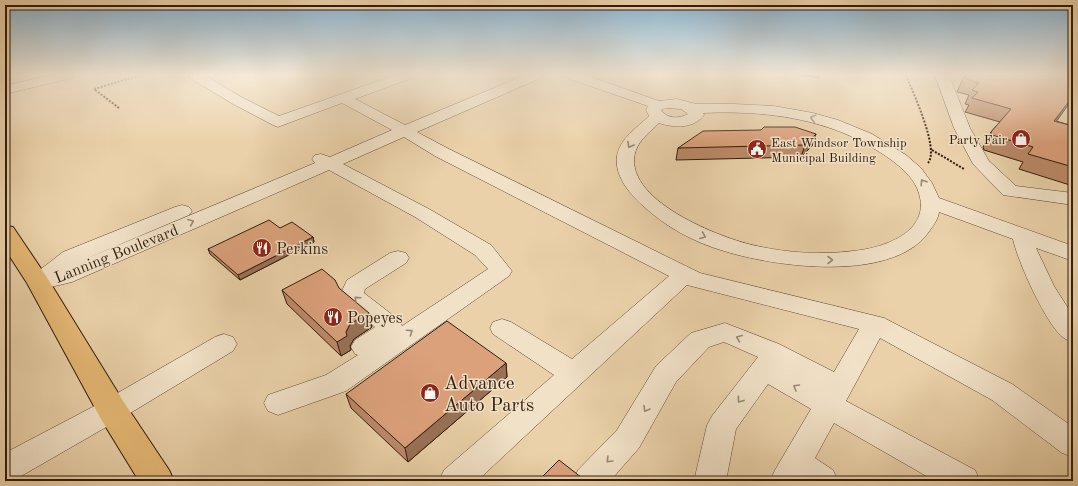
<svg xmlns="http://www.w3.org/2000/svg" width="1078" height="486" font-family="'Old Standard TT',serif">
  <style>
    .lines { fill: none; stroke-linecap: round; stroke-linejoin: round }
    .minor-casing { stroke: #5f4935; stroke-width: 1 }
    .major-casing { stroke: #311c0e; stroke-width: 2 }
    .path { stroke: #311c0e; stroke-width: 2; stroke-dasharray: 2 1.5; stroke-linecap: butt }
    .minor { fill: #f1e1c7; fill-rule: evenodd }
    .major { fill: #e5b874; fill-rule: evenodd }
    .wall { fill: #bc8a6a; stroke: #311c0e }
    .shaded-wall { fill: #997156; stroke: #311c0e }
    .building { fill: #dba17b; stroke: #311c0e }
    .oneway { stroke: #9b8874 }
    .labels { text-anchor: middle; stroke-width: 3; stroke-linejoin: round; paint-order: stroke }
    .far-poi-label { font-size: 13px; fill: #311c0e; stroke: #f1e1c7; text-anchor: end }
    .poi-label { font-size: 16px; fill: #311c0e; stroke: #f1e1c7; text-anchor: start }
    .street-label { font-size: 16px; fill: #311c0e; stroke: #f1e1c7 }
    .near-poi-label { font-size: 19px; fill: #311c0e; stroke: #f1e1c7; text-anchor: start }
  </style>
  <rect width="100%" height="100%" fill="#ead1a9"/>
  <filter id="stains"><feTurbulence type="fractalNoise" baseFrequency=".005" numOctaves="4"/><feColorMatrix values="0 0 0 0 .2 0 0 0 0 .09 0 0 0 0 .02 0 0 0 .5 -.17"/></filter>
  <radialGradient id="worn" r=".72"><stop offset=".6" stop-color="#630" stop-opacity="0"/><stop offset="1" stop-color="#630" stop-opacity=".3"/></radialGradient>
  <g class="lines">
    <!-- minor casing -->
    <g class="minor-casing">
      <path id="minor" d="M51 75H74L72 78 5 94V86Z
        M188 75H204L243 98 279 116 395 75H414L412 78 355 99 405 125 525 75H543L541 78 417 132 447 148 700 273 884 318 1012 384 1073 427V457L1062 453 992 400 880 338 846 401 975 470 980 481H935L834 423 815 458 833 470 838 481H770L775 470 811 409 768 384 736 429 726 481H694L707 425 712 416 758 357 724 342 709 347 676 382 639 448 610 481H573L578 470 617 430 656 366 691 333 725 323 779 344 834 372 859 329 687 285 477 481H439L444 470 554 375 493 334 490 328 493 322 502 319 511 322 572 359 669 276 435 156 404 137 343 164 429 209 491 245 512 271 509 276 346 391 278 415 268 411 264 403 268 395 326 375 358 355 355 354 351 347 355 340 375 327 344 301 340 295 347 280 390 253 398 251 406 253 409 258 406 263 365 289 364 293 399 320 402 326 488 269 475 255 415 217 329 170 72 282 38 290 30 287 27 282 30 277 35 275 37 272 63 252 175 207 182 205 189 207 192 211 189 215 78 262 315 163 312 159 315 155 321 154 330 157 392 130 342 103 283 125 278 127 273 125 233 104 190 78Z
        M565 75H585L659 101 677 99 696 104H734L774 106 813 113 838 120 872 134 906 155 921 168 932 183 939 198 1073 246V261L1036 248 1054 286 1073 316V341C1070 340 1066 340 1064 338 1047 327 1017 260 1013 239L939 212C938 220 933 226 928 233 891 283 775 267 724 251 693 242 666 227 642 205 629 193 614 175 617 156 620 138 637 128 649 116L646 110 648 106 567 78ZM666 108 681 109 688 114C679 119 667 119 661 110ZM703 113C752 111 800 115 846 134 868 144 907 165 917 188 935 230 886 248 853 251 822 255 788 253 757 246 722 239 619 199 636 150 640 139 651 131 659 123 674 128 694 129 704 115Z
        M935 75H949L970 128 989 161 1016 186 1073 193V205L1003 195 973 164 954 128Z
        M224 334 233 337 237 344 233 351 122 418 16 479 5 481V453L102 402 215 337Z"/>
    </g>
    <!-- major casing -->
    <g class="major-casing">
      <path id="major" d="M5 226 13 227 46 276 123 401 169 470 174 481H139L101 419 27 283 5 249Z"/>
    </g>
    <!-- path -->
    <path class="path" d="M906 75C912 91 940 149 928 163
      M119 108 94 89 141 75
      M932 150 964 169"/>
    <!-- minor -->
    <use href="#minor" class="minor"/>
    <!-- major -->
    <use href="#major" class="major"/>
  </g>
  <!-- wall -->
  <path class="wall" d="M798 75H819V78Z
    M1073 75V98L1056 121 1073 126V186L1019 169 1023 162 984 150 983 147 991 132 1000 122 965 112 969 105 965 104 969 95 957 92 963 78Z
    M816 134 812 146 801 157 676 160 678 148Z
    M280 228 313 237 314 242 240 280 210 254 208 249Z
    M339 288 372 327 354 339 350 346 351 350 341 356 287 304 282 290Z
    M506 363 507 377 408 462 351 408 346 394Z"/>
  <!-- shaded-wall -->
  <path class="shaded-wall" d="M1073 96V98L1046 136 1054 121Z
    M816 134 812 146 801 157 805 145Z
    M313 237 314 242 240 280 238 275Z
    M369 313 372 327 354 339 350 346 351 350 341 356 337 342 346 332 350 324Z
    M506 363 507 377 408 462 405 448Z"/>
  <!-- building -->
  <path class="building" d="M967 75H1073V96L1054 121 1073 126V167L1028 154 1033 147 992 135 991 132 1011 109 972 98 978 92 972 90 979 83 963 78Z
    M764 127H795L816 134 805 145 678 148 703 131 761 130Z
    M269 220 280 228 292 222 313 237 238 275 208 249Z
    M322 269 335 280 339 288 369 313 350 324 346 332 347 336 337 342 282 290Z
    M447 321 506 363 405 448 346 394Z
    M559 460 586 481H538Z"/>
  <!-- one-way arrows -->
  <defs><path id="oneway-chevron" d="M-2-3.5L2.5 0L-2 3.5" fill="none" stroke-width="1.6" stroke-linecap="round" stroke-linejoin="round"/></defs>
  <g class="oneway">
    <use href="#oneway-chevron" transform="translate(813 118) rotate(-165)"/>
    <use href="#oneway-chevron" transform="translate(630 145) rotate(119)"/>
    <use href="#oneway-chevron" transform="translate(923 182) rotate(-123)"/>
    <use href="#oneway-chevron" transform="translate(191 222) rotate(-23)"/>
    <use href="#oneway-chevron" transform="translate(703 236) rotate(22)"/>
    <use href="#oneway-chevron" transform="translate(830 260)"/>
    <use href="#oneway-chevron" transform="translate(357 299) rotate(-138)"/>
    <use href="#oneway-chevron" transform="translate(410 332) rotate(-34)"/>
    <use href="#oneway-chevron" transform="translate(739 338) rotate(-157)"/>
    <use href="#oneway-chevron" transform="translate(796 387) rotate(-150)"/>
    <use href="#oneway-chevron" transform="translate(740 400) rotate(126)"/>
    <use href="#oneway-chevron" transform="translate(646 409) rotate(120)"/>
    <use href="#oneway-chevron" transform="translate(609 460) rotate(134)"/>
  </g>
  <!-- sky -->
  <linearGradient id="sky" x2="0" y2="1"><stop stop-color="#89b4d2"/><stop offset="0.52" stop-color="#f6ead8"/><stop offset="1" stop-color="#f6ead8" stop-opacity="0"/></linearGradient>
  <rect width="1078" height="143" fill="url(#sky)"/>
  <!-- icons -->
  <defs>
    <g id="shop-disc" transform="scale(1)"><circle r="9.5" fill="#8f2418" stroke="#f1e1c7"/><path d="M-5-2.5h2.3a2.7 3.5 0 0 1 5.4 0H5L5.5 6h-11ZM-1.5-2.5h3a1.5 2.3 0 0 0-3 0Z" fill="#fff"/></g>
    <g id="civic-disc" transform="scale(1)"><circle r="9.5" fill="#8f2418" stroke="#f1e1c7"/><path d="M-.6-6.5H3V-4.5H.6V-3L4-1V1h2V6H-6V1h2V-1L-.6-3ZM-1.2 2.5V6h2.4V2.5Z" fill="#fff"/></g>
    <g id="restaurant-disc" transform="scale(1)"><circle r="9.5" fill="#8f2418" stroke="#f1e1c7"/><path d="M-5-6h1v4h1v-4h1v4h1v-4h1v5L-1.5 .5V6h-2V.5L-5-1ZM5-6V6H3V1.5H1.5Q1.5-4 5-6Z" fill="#fff"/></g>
  </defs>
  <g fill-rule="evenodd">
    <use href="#shop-disc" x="1021" y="139"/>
    <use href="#civic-disc" x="757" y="149"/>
    <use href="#restaurant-disc" x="262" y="248"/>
    <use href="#restaurant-disc" x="333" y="317"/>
    <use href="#shop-disc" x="430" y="393"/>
  </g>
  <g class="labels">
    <!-- far-poi labels -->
    <g class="far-poi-label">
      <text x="1007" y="144">Party Fair</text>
      <text x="771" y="147" text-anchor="start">East Windsor Township<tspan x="771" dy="15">Municipal Building</tspan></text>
    </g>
    <!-- poi labels -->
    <g class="poi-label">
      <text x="276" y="254">Perkins</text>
      <text x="347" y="323">Popeyes</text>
    </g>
    <!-- street labels -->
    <g class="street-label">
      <text transform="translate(116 253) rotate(-22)" y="6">Lanning Boulevard</text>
    </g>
    <!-- near-poi labels -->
    <g class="near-poi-label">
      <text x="444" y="389">Advance<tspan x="444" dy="22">Auto Parts</tspan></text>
    </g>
  </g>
  <!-- margin -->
  <rect width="1078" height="486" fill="none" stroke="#ead1a9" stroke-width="20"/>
  <rect x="6" y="6" width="1066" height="474" fill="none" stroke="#311c0e" stroke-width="2"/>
  <rect x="10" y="10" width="1058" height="466" fill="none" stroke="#311c0e"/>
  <rect width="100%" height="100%" filter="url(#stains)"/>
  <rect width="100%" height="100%" fill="url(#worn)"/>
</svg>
